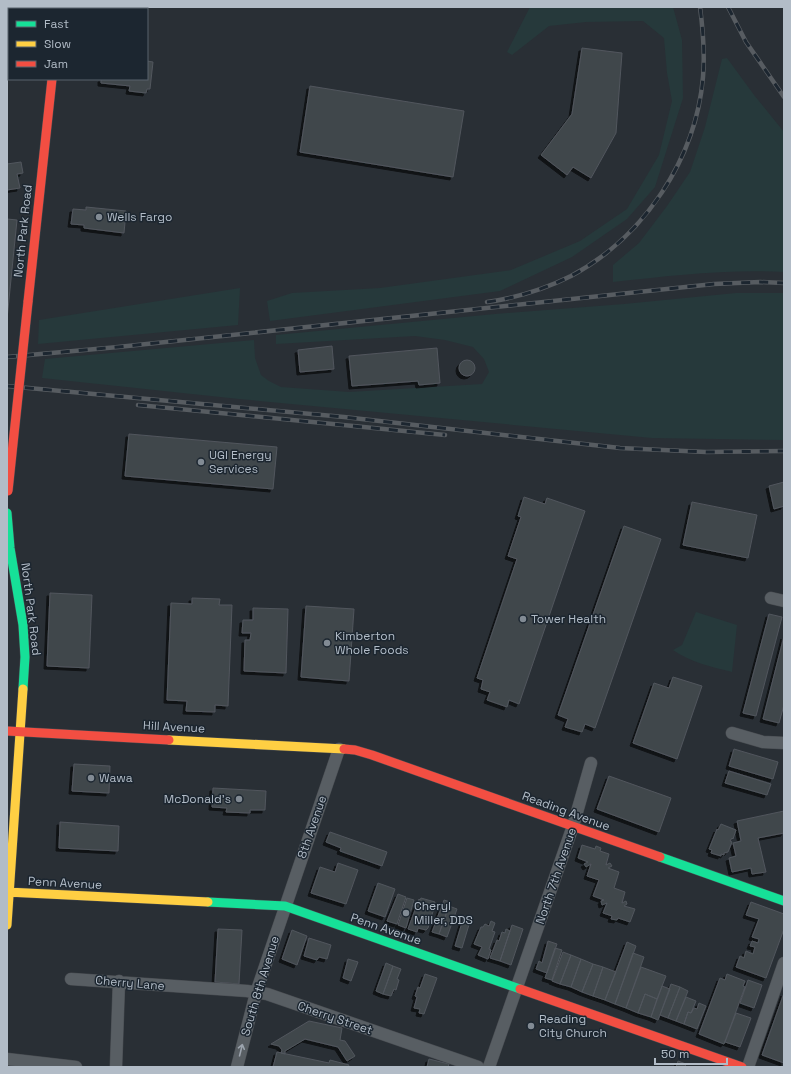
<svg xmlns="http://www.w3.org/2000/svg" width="791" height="1074" font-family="'Space Grotesk',sans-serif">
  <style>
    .green { fill: #26393b }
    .building { fill: #41474c; stroke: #51565d; filter: url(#shadow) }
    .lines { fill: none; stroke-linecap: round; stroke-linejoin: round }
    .street-casing { stroke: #474b50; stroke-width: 13 }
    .fast-casing { stroke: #474b50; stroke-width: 10 }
    .slow-casing { stroke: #474b50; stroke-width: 10 }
    .jam-casing { stroke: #474b50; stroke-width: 10 }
    .street { stroke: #585e63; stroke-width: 12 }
    .fast { stroke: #16e098; stroke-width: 9 }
    .slow { stroke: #ffcf43; stroke-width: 9 }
    .jam { stroke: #f24e42; stroke-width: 9 }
    .rail-casing { stroke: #575c61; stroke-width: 4.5 }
    .rail { stroke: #1c2630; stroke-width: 3; stroke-dasharray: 9; stroke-linecap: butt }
    .jam-bridge-casing { stroke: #474b50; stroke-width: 10; stroke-linecap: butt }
    .jam-bridge { stroke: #f24e42; stroke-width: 9 }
    .oneway { stroke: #9ca4ae }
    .poi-dot { fill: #828b94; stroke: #1c2630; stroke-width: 1.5 }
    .labels { text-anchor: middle; stroke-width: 3; stroke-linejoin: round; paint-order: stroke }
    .poi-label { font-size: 12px; fill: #b2bcc7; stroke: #1c2630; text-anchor: start }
    .street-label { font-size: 12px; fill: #b2bcc7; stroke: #1c2630 }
  </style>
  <defs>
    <filter id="shadow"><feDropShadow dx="-3" dy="3" stdDeviation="0" flood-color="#0009"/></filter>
  </defs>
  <rect width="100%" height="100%" fill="#292f35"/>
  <!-- green -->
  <path class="green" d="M530 7H673L682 40 683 98 655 187 627 219 572 257 500 291 270 321 267 301 292 293 380 288 511 270 580 241 627 209 659 155 672 101 667 73 664 38 643 21 586 22 549 26 512 55 507 52Z
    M727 58 754 95 784 132V272C726 269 670 276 613 282V265L639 243 667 206 690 172 705 127 722 59Z
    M240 288 238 325 38 344 39 320Z
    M736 293H784V440L652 438 239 399 42 378 45 359 254 340 255 358 261 375 269 381 281 387 349 392 482 384 489 372 484 359 473 347 445 340 415 336 276 344V335L495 314 624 304Z
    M696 612 737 625 732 672C712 667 690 662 673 650L682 645Z"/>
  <!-- building -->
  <path class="building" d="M7 11 9 12V67H7Z
    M582 48 622 53 616 133 591 178 573 167 567 175 541 155 572 114Z
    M147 61 153 62 150 89H147L146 93 129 91 130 86 101 83V79H147Z
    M310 86 464 111 453 177 300 152Z
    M21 162 23 173 17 174 20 188 7 190V164Z
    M86 207 126 211 124 233 84 228V225L71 224 73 209 86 210Z
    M7 219 17 220 7 319Z
    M332 346 334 369 300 372 298 350Z
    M437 348 440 383 419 385 418 381 352 386 349 356Z
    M459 368a8 8 0 1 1 16 0a8 8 0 1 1-16 0Z
    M129 434 277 447 273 489 125 476Z
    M784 482V506L774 509 769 486Z
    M524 497 545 504 547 498 585 511 519 704 509 700 507 707 487 700 490 692 481 689 483 680 477 678 517 559 508 556 521 517 518 516Z
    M692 502 757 515 748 558 683 545Z
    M624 526 661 539 595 728 585 724 582 732 565 727 568 719 558 715Z
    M50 593 92 595 89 668 47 666Z
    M192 598 220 599 219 605H232L228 706 215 705V712L186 711 187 701 167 700 171 603 192 604Z
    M306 606 354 609 349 681 301 677Z
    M253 608 288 609 286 673 244 671 245 640H250L251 633H242L243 620H253Z
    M769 614 782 617 756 716 743 713Z
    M784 636V705L779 723 763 719Z
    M673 677 702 686 677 759 633 743 654 683 669 688Z
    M734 749 778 762 773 779 729 766Z
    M74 764 110 766 109 793 72 791Z
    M729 771 771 784 767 795 725 783Z
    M609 776 671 798 659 832 597 809Z
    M213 788 266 791 265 810H250V813L226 812 227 808 212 807Z
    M784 811V833L758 838 766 872 752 874 751 868 732 872 729 858 736 856 733 843 741 841 737 821Z
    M60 822 119 826 118 851 59 848Z
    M721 824 736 830 733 839 732 838 730 841 732 842 728 852 724 853V855L721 854V856L711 853 712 850 709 849 717 829 718 830Z
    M330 832 387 852 382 866 340 851 341 848 326 842Z
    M582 845 595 849 596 846 601 848 600 851 609 854 606 865 610 863 612 866 608 868 619 872 614 888 625 892 622 903 626 901 627 904 624 906 635 909 630 922 618 918 617 920 611 919 612 916 603 913 607 903 602 905 601 901 604 900 593 896 599 880 587 876 591 864 586 867 584 864 588 862 578 858Z
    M338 863 358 870 346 904 311 893 320 867 335 872Z
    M378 883 395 889 385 917 368 911Z
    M398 894 406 897 397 924 387 921Z
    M407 898 414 900 406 928 398 925Z
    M421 898 435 902 434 905H435L428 928 426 930 418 928 417 932 408 929 419 899 420 900Z
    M444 900 450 902 439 934 432 932Z
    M751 902 784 914V929L766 978 736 967 740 956 744 958 746 951 753 954 755 947 750 946 752 941 758 943 759 939 752 937 759 919 746 915Z
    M449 906 457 909 447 937 439 934Z
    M464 916 471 918 462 948 455 946Z
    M491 921 495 923 492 931 495 932 489 949 491 950 488 959 478 955 482 947 474 944 481 927H483L485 924 489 926Z
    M512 925 523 929 511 965 500 961Z
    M218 929 242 930 239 984 215 982Z
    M506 929 510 931 500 961 490 958 497 940 499 941 502 932 505 933Z
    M292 930 307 936 297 965 282 959Z
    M309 938 331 945 327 959 319 957 317 960 304 956Z
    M548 941 557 944 547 973 536 969 539 961 542 963Z
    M627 942 636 946 615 1004 605 1000Z
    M555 948 562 950 552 980 545 978Z
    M563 952 571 955 560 984 552 981Z
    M633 953 644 957 626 1008 615 1004Z
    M571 955 581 959 571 987 560 984Z
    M348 959 358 962 351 981 343 978Z
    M581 959 593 964 582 992 571 987Z
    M386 963 393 966 383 994 376 991Z
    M593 964 603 967 593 996 582 992Z
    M393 966 401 969 397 979 399 980 396 990 394 989 391 996 383 994Z
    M603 967 616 972 605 1000 593 996Z
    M641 967 666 976 657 999 645 994 638 1013 626 1008Z
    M425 974 437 978 424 1014 419 1013 420 1009 414 1008 417 997 415 996 418 987 420 988Z
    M727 974 745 981 743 986 745 987 724 1044 699 1034 720 978 725 980Z
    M748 980 762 985 754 1008 740 1003Z
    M671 984 680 987 668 1018 660 1015Z
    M662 986 670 989 658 1020 651 1017Z
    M680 987 688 991 676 1021 668 1018Z
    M784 993V1063L762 1055Z
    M645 994 657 999 651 1017 638 1013Z
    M686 997 696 1001 691 1013 688 1012 684 1024 676 1021Z
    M699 1003 706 1006 697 1029 684 1024 688 1012 691 1013 694 1008 697 1009Z
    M736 1013 751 1018 740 1047 725 1042Z
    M309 1021 342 1028 340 1040 345 1041 355 1056 347 1061 338 1047 305 1039 285 1051V1054L281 1053 282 1050 279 1046 271 1044Z
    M277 1052 329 1063 330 1060 349 1065 348 1067H273Z
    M429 1059 449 1064 448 1067H427Z
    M678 1061 686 1064 685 1067H676Z"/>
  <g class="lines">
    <!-- street casing -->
    <g class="street-casing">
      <path id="street" d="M771 598 784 601
        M732 733 763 742 784 743
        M71 979 247 991 267 994 478 1067
        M7 1059 76 1067
        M116 1067 119 981
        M237 1067 256 993 339 749
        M489 1067 573 826 591 763
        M748 1067 784 963"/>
    </g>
    <!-- fast casing -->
    <g class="fast-casing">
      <path id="fast" d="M7 513 10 548 23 625 25 657 23 689
        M660 857 784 901
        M208 902 285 906 520 989"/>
    </g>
    <!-- slow casing -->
    <g class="slow-casing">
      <path id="slow" d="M169 740 344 749
        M7 892 208 902
        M7 925 23 689"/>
    </g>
    <!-- jam casing -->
    <g class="jam-casing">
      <path id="jam" d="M59 7V9
        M28 302 52 79
        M7 731 169 740
        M344 749 355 750 372 755 660 857
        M520 989 742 1067"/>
    </g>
    <!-- street -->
    <use href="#street" class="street"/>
    <!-- fast -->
    <use href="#fast" class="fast"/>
    <!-- slow -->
    <use href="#slow" class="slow"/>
    <!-- jam -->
    <use href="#jam" class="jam"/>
    <!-- rail casing -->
    <g class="rail-casing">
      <path id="rail" d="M728 7 746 42 784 97
        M487 302C516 298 545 289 571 276 644 237 696 159 703 77 705 53 703 30 700 7
        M7 357 118 347 714 284 760 282 784 283
        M7 386 344 417 620 448 706 452 784 451
        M138 405 445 435"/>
    </g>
    <!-- rail -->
    <use href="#rail" class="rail"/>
    <!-- jam-bridge casing -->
    <g class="jam-bridge-casing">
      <path id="jam-bridge" d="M8 491 28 302"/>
    </g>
    <!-- jam-bridge -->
    <use href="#jam-bridge" class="jam-bridge"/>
  </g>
  <!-- one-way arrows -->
  <defs><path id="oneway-shaft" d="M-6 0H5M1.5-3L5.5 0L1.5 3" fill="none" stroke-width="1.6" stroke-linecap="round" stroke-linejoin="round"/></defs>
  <use class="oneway" href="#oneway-shaft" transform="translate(241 1050) rotate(-76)"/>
  <!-- markers -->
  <g class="poi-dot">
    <circle cx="99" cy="217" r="4"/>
    <circle cx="201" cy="462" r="4"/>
    <circle cx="523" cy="619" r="4"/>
    <circle cx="327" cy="643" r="4"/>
    <circle cx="91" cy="778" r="4"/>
    <circle cx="239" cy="799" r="4"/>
    <circle cx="406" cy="913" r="4"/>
    <circle cx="531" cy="1026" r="4"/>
  </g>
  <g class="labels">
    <!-- poi labels -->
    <g class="poi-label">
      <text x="107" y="221">Wells Fargo</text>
      <text x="209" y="459">UGI Energy<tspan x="209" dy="14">Services</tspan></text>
      <text x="531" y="623">Tower Health</text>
      <text x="335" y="640">Kimberton<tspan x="335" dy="14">Whole Foods</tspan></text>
      <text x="99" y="782">Wawa</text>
      <text x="231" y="803" text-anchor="end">McDonald's</text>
      <text x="414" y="910">Cheryl<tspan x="414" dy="14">Miller, DDS</tspan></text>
      <text x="539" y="1023">Reading<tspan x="539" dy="14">City Church</tspan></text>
    </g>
    <!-- street labels -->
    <g class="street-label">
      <text transform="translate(23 231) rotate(-84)" y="4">North Park Road</text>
      <text transform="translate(31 609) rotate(83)" y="4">North Park Road</text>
      <text transform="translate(174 727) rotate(3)" y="4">Hill Avenue</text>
      <text transform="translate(566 811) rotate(20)" y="4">Reading Avenue</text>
      <text transform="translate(312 827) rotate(-71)" y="4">8th Avenue</text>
      <text transform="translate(556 876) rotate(-71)" y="4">North 7th Avenue</text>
      <text transform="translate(65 883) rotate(3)" y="4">Penn Avenue</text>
      <text transform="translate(386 929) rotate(19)" y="4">Penn Avenue</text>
      <text transform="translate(130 983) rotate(5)" y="4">Cherry Lane</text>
      <text transform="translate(260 986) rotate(-73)" y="4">South 8th Avenue</text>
      <text transform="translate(335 1018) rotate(19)" y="4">Cherry Street</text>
    </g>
  </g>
  <!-- border -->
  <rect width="791" height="1074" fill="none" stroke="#b2bcc7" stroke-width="16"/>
  <!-- legend -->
  <rect x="8" y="8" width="140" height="72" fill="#1c2630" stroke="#58626c"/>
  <rect x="16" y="21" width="20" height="6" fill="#16e098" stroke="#58626c"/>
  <text x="44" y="28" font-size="12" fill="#b2bcc7">Fast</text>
  <rect x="16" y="41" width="20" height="6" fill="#ffcf43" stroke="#58626c"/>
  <text x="44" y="48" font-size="12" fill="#b2bcc7">Slow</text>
  <rect x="16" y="61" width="20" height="6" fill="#f24e42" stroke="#58626c"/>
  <text x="44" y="68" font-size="12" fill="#b2bcc7">Jam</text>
  <!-- scale -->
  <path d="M655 1058v6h72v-6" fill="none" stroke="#b2bcc7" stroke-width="2"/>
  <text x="661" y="1058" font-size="12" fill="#b2bcc7" stroke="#1c2630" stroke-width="3" paint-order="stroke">50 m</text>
</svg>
